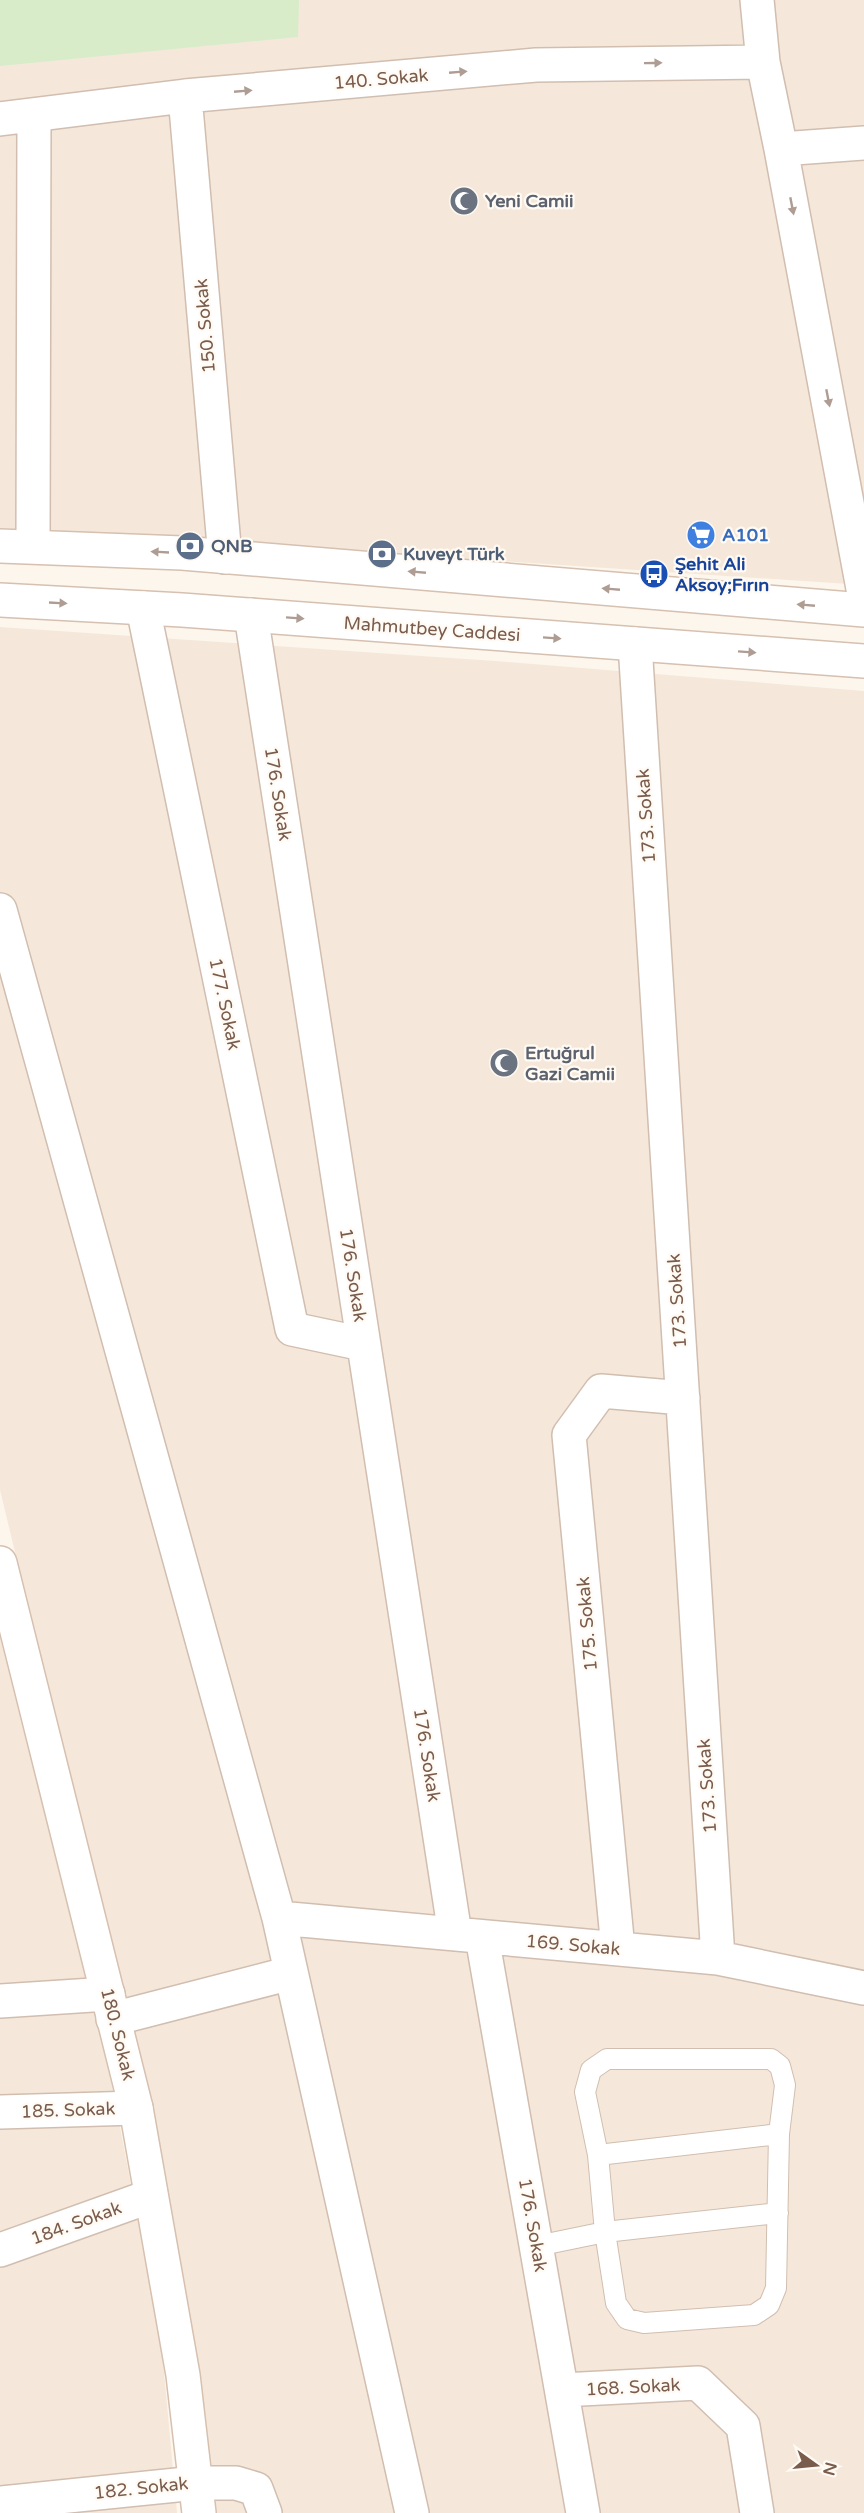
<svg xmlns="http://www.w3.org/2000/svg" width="864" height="2513" font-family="'Varela Round',sans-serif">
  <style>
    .residential { fill: #f5e8da }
    .green { fill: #d8ecc9 }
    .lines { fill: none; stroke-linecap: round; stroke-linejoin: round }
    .lane-casing { stroke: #d1beb0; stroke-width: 22 }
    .street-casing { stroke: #d1beb0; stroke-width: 36 }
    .secondary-casing { stroke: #d6c0b0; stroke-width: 36 }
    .lane { stroke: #fff; stroke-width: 20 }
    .street { stroke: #fff; stroke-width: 33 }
    .secondary { stroke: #fff; stroke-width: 33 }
    .oneway { fill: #af9d94 }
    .labels { text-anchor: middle; stroke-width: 4.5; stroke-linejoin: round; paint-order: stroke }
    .street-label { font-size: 18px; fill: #7a5c4d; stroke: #fffaf3 }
    .worship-label { font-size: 18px; font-weight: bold; fill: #5b616d; stroke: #fffaf3; text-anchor: start }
    .shop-label { font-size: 18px; font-weight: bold; fill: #366cbe; stroke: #fffaf3; text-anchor: start }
    .service-label { font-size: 18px; font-weight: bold; fill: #4e5e75; stroke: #fffaf3; text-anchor: start }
    .transit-label { font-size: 18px; font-weight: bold; fill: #164399; stroke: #fffaf3; text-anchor: start }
  </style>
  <rect width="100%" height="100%" fill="#fdf6ec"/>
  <!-- residential -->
  <path class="residential" d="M0 0H864V585L0 528Z
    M0 627 495 661 864 691V2513H207L178 2252 93 1875 0 1490Z
    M0 1628 112 2084 162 2350 177 2513H0Z"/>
  <!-- green -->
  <path class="green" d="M0 0H299L298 37 0 66Z"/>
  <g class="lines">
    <!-- lane casing -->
    <g class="lane-casing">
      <path id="lane" d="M598 2155 779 2134
        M537 2246 605 2232 598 2155 585 2092 591 2070 607 2059H771L780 2066 785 2085 779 2134 776 2288 769 2305 754 2315 644 2323 627 2319 616 2303 605 2232 778 2213"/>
    </g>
    <!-- street casing -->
    <g class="street-casing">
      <path id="street" d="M757 0 763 62 781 149 864 594
        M185 96 225 557
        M0 119 185 96 536 65 763 62
        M781 149 864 143
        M33 546 34 115
        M143 608 292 1329 363 1344
        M251 615 455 1934
        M635 644 718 1958
        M0 910 279 1918 412 2513
        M279 1918 718 1958 864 1988
        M482 1937 583 2513
        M618 1949 569 1435 601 1391 683 1398
        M0 2001 108 1994
        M113 2019 291 1973
        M0 2112 136 2108
        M0 2250 151 2196
        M562 2390 698 2383 743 2426 757 2513
        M0 2503 196 2483H236L256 2489 265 2513"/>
    </g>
    <!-- secondary casing -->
    <g class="secondary-casing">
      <path id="secondary" d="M0 546 182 553 864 610
        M0 600 182 610 864 661
        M0 1563 136 2108 183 2375 199 2513"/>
    </g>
    <!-- lane -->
    <use href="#lane" class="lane"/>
    <!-- street -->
    <use href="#street" class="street"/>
    <!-- secondary -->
    <use href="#secondary" class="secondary"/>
  </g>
  <!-- one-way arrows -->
  <defs><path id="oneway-solid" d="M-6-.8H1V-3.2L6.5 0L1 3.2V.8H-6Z" transform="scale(1.5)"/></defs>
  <g class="oneway">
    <use href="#oneway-solid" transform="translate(653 63) rotate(-1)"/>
    <use href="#oneway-solid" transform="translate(458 72) rotate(-5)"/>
    <use href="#oneway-solid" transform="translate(243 91) rotate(-5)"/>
    <use href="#oneway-solid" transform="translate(792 206) rotate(79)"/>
    <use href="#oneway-solid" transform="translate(828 398) rotate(79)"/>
    <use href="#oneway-solid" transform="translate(160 552) rotate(-177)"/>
    <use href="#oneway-solid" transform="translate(417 572) rotate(-175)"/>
    <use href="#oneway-solid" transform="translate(611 589) rotate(-175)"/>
    <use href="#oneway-solid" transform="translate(58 603) rotate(3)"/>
    <use href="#oneway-solid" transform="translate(806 605) rotate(-175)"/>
    <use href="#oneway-solid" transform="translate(295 618) rotate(4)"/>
    <use href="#oneway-solid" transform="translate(552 638) rotate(4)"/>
    <use href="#oneway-solid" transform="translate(747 652) rotate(4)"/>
  </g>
  <!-- icons -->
  <defs>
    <g id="mosque-disc" transform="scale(1.5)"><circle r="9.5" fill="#6b7280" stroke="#fffaf3"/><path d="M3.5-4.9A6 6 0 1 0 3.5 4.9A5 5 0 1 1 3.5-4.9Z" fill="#fff"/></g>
    <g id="supermarket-disc" transform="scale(1.5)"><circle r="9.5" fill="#3f7fe0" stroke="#fffaf3"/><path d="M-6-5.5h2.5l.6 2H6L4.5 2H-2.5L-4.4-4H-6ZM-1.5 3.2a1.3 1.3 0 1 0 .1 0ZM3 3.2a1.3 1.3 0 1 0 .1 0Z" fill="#fff"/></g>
    <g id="bank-disc" transform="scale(1.5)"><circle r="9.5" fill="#5c6f8a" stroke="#fffaf3"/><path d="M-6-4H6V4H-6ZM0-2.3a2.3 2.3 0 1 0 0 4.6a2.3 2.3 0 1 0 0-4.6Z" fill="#fff"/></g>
    <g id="bus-disc" transform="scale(1.5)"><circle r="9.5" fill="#1a4fb4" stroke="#fffaf3"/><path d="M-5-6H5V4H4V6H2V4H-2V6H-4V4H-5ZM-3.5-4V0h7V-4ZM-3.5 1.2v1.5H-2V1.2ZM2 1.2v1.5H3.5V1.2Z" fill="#fff"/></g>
  </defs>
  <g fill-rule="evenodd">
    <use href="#mosque-disc" x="464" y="201"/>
    <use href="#supermarket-disc" x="701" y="535"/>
    <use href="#bank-disc" x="190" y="546"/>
    <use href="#bank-disc" x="382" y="554"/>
    <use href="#bus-disc" x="654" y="574"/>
    <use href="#mosque-disc" x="504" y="1063"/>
  </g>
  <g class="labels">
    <!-- street labels -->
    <g class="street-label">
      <text transform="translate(381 79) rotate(-5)" y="6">140. Sokak</text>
      <text transform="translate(205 326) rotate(-95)" y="6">150. Sokak</text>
      <text transform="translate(432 629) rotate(4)" y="6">Mahmutbey Caddesi</text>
      <text transform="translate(278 794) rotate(81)" y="6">176. Sokak</text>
      <text transform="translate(646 816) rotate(-94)" y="6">173. Sokak</text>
      <text transform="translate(225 1004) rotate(78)" y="6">177. Sokak</text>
      <text transform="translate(353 1275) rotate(81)" y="6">176. Sokak</text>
      <text transform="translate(677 1301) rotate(-94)" y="6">173. Sokak</text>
      <text transform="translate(587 1624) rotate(-95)" y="6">175. Sokak</text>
      <text transform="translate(427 1755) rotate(81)" y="6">176. Sokak</text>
      <text transform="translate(707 1786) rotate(-94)" y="6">173. Sokak</text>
      <text transform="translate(573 1945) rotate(5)" y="6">169. Sokak</text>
      <text transform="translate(118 2034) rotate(76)" y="6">180. Sokak</text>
      <text transform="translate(68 2110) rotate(-2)" y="6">185. Sokak</text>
      <text transform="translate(76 2223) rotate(-20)" y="6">184. Sokak</text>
      <text transform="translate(533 2225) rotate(80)" y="6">176. Sokak</text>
      <text transform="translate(633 2387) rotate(-3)" y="6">168. Sokak</text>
      <text transform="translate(141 2488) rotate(-6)" y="6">182. Sokak</text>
    </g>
    <!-- worship labels -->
    <g class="worship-label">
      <text x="485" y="207">Yeni Camii</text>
      <text x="525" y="1059">Ertuğrul<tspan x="525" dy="21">Gazi Camii</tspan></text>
    </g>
    <!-- shop labels -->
    <g class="shop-label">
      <text x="722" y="541">A101</text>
    </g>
    <!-- service labels -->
    <g class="service-label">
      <text x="211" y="552">QNB</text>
      <text x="403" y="560">Kuveyt Türk</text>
    </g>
    <!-- transit labels -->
    <g class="transit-label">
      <text x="675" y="570">Şehit Ali<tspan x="675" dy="21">Aksoy;Fırın</tspan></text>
    </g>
  </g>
  <!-- north arrow -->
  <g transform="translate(816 2465) rotate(105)" stroke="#fffaf3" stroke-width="4.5" paint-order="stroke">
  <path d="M0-4.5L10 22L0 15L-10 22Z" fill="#7a5c4d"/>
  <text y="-9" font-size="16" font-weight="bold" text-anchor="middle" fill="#7a5c4d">N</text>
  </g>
</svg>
